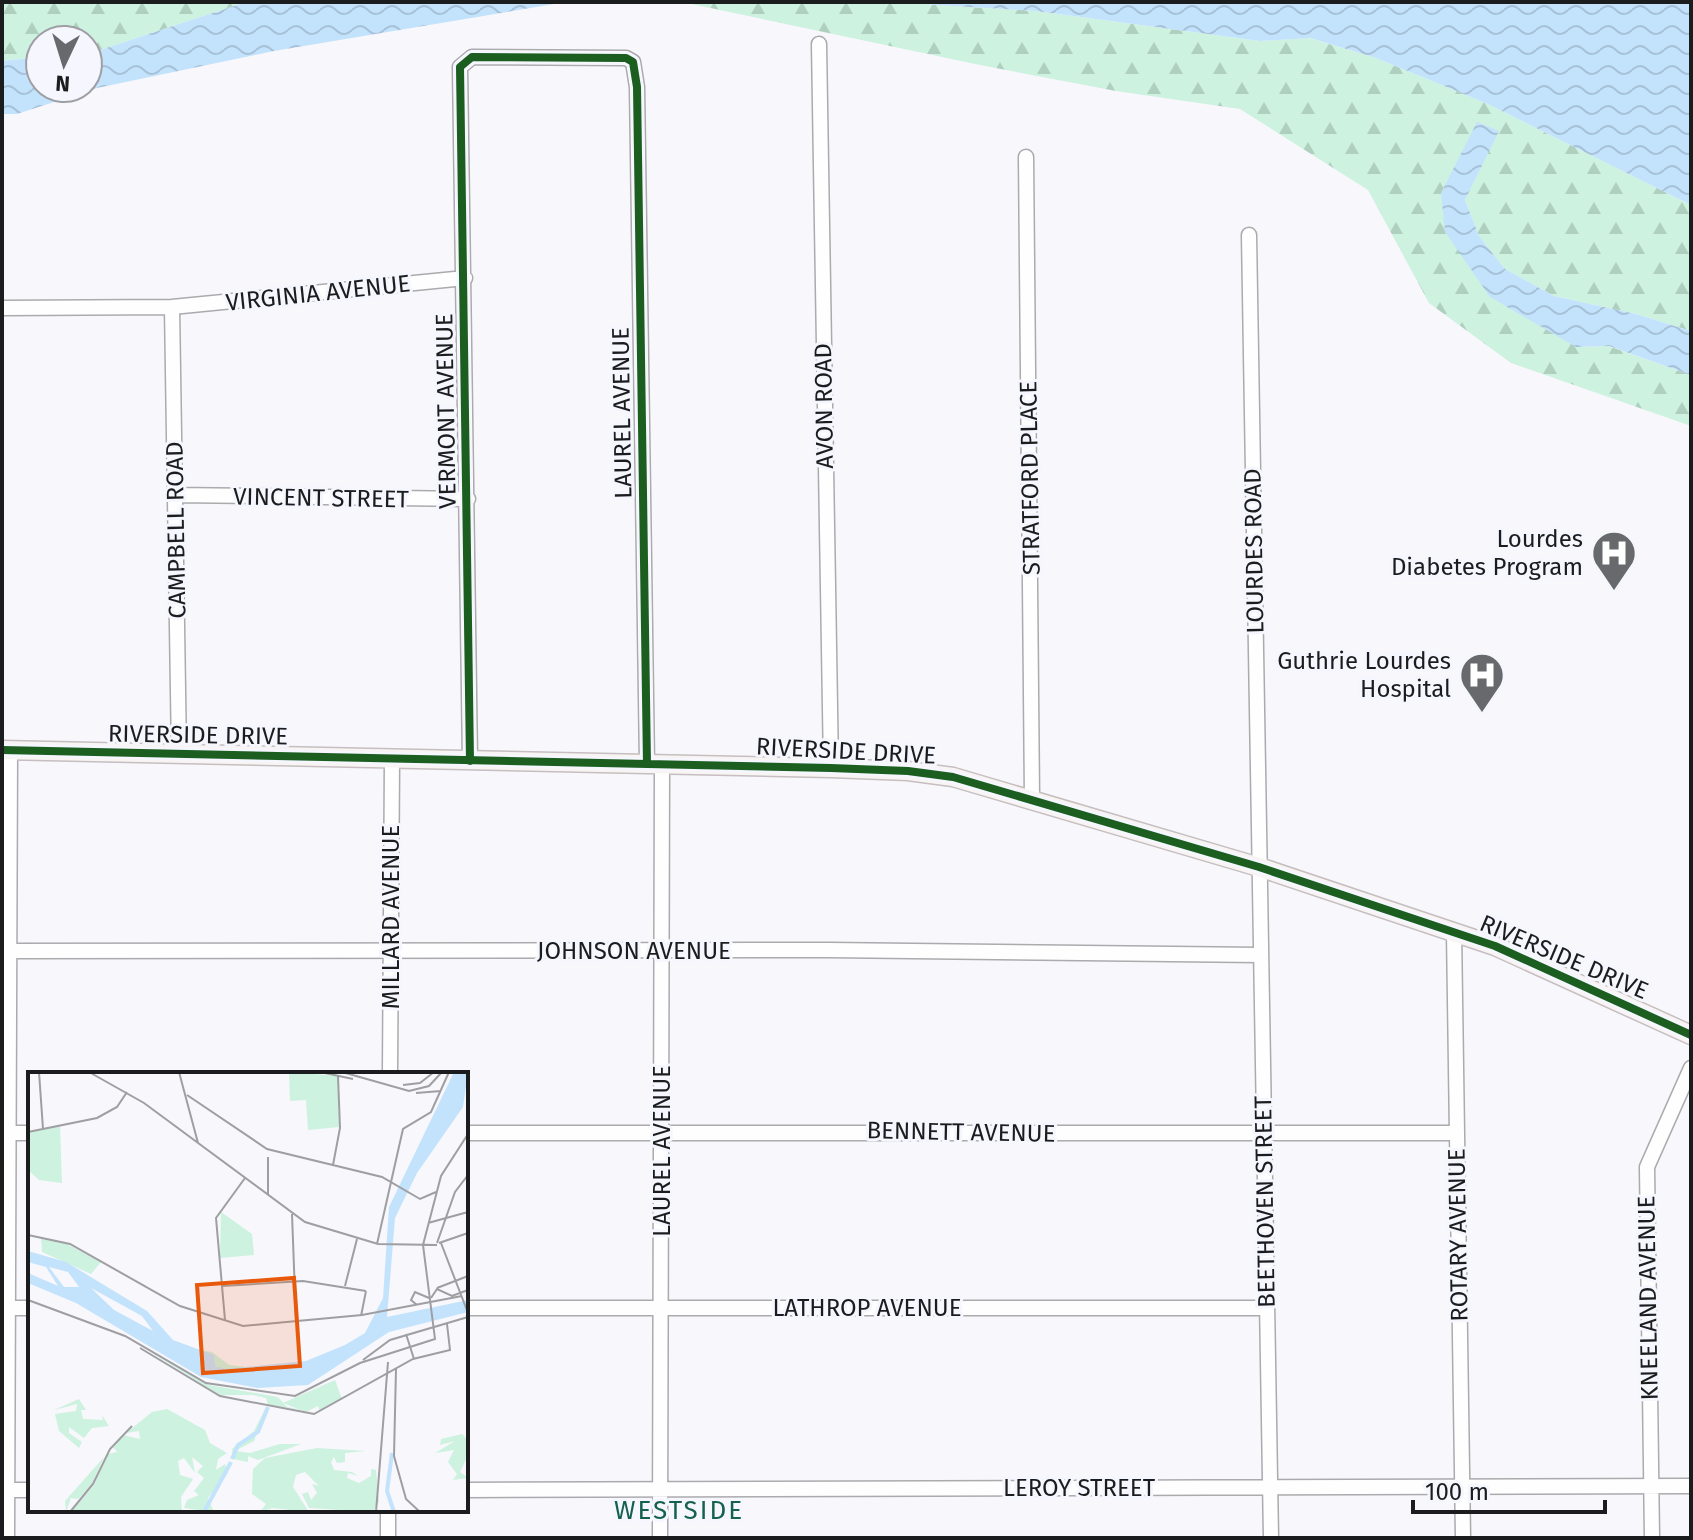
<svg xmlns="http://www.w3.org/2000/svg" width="1693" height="1540" font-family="'Fira Sans',sans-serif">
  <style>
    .forest { fill: url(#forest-firs) }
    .water { fill: url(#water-waves) }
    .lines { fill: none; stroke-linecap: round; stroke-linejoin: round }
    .minor-casing { stroke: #ababae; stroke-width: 17 }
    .major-casing { stroke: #c6bec0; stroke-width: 21 }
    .minor { stroke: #fefeff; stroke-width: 14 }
    .major { stroke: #f8f4f4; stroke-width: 18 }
    .cycleway-casing { stroke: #f5f6fe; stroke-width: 13 }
    .cycleway { stroke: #1b5e20; stroke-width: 8 }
    .labels { text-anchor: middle; stroke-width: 6; stroke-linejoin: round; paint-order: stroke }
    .street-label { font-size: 24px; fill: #1b1c1e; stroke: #f5f6fe }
    .poi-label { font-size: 24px; fill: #1b1c1e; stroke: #f5f6fe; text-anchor: end }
    .neighbourhood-label { font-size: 26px; letter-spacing: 2px; fill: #14624d; stroke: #f5f6fe }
    .inset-river { fill: none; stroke: #c3e3fd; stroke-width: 4 }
    .inset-road { fill: none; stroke: #9f9fa3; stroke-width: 2 }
    .view { fill: #e8590c; fill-opacity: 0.15; stroke: #e8590c; stroke-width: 4 }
    .inset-edge { fill: none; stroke: #1b1c1e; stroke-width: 4 }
  </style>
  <defs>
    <pattern id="forest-firs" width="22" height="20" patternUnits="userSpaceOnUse" patternTransform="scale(2)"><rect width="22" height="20" fill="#cdf2df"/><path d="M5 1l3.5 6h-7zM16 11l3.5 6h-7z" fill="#afcfbf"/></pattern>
    <pattern id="water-waves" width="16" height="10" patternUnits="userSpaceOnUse" patternTransform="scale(2)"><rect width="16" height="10" fill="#c3e3fd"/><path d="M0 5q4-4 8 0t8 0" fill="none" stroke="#a7c2d8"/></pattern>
  </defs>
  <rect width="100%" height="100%" fill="#f7f7fc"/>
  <!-- forest -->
  <path class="forest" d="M2 2H246L88 54V40H40V57L2 61Z
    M682 2H889L1036 11 1260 41 1309 38 1376 58 1488 104 1691 205V331L1636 314 1554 296 1505 269 1479 236 1465 200 1498 130 1445 232 1576 347 1608 346 1691 375V426L1511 363 1429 303 1368 190 1240 109 1116 91 980 65Z"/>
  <!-- water -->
  <path class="water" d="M246 2H566L274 51 97 88 17 114H2V61L40 57V88H88V54Z
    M889 2H1691V205L1488 104 1376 58 1310 38 1260 41 1036 11Z
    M1477 122 1499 131 1465 200 1479 236 1505 269 1554 296 1636 314 1691 331V375L1609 346 1576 347 1490 297 1445 232 1441 193Z"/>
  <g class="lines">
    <!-- minor casing -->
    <g class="minor-casing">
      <path id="minor" d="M819 44 831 768
        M1026 157 1032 798
        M1249 235 1271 1538
        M172 307 179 754
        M2 308 172 307 465 278
        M175 495 468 499
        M470 761 460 67 472 57 626 58 633 62 637 87 647 764
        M1454 932 1463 1538
        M7 951 828 950 1260 955
        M390 1074 392 760
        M2 1133H30
        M466 1133H1456
        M7 1308H30
        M466 1308H1267
        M2 1490H30
        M466 1490 1691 1486
        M7 1538 10 751
        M388 1538V1510
        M660 1538 662 764
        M1652 1538 1647 1167 1691 1068"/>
    </g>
    <!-- major casing -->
    <g class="major-casing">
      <path id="major" d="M2 750 831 768 908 771 953 777 1259 867 1495 946 1691 1035"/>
    </g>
    <!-- minor -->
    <use href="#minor" class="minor"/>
    <!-- major -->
    <use href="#major" class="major"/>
    <!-- cycleway casing -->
    <g class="cycleway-casing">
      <path id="cycleway" d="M2 750 831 768 908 771 953 777 1259 867 1495 946 1691 1035
        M470 761 460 67 472 57 626 58 633 62 637 87 647 764"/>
    </g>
    <!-- cycleway -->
    <use href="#cycleway" class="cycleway"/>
  </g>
  <!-- icons -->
  <defs>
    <g id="hospital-pin" transform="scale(2.3)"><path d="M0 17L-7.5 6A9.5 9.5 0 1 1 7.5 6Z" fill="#68696c" stroke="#f5f6fe"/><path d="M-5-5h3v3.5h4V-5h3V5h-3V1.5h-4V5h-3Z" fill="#fff"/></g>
  </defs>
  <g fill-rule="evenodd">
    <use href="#hospital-pin" x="1614" y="553"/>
    <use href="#hospital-pin" x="1482" y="675"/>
  </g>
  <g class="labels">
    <!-- street labels -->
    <g class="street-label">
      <text transform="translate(318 293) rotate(-6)" y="8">VIRGINIA AVENUE</text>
      <text transform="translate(824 406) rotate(-91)" y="8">AVON ROAD</text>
      <text transform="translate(446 411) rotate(-91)" y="8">VERMONT AVENUE</text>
      <text transform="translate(622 413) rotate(-91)" y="8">LAUREL AVENUE</text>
      <text transform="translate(1030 478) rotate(-91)" y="8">STRATFORD PLACE</text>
      <text transform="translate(321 498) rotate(1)" y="8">VINCENT STREET</text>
      <text transform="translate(176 530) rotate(-91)" y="8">CAMPBELL ROAD</text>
      <text transform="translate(1254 551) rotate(-91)" y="8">LOURDES ROAD</text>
      <text transform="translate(198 735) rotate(1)" y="8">RIVERSIDE DRIVE</text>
      <text transform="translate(846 751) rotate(3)" y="8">RIVERSIDE DRIVE</text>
      <text transform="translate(391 917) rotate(-90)" y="8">MILLARD AVENUE</text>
      <text x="634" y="959">JOHNSON AVENUE</text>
      <text transform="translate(1564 957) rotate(23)" y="8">RIVERSIDE DRIVE</text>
      <text transform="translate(961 1132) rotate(1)" y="8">BENNETT AVENUE</text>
      <text transform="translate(662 1151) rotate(-90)" y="8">LAUREL AVENUE</text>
      <text transform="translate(1265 1202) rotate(-91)" y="8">BEETHOVEN STREET</text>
      <text transform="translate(1458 1235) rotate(-91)" y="8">ROTARY AVENUE</text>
      <text transform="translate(1648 1298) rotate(-91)" y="8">KNEELAND AVENUE</text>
      <text x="867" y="1316">LATHROP AVENUE</text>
      <text x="1079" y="1496">LEROY STREET</text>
    </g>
    <!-- poi labels -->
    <g class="poi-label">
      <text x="1583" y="547">Lourdes<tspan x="1583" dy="28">Diabetes Program</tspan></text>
      <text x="1451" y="669">Guthrie Lourdes<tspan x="1451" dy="28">Hospital</tspan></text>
    </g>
    <!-- neighbourhood labels -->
    <g class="neighbourhood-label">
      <text x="679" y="1519">WESTSIDE</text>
    </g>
  </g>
  <!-- overview -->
  <g transform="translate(28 1072)">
    <rect width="440" height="440" fill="#f7f7fc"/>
    <path d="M108 271 181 313 250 325 259 335 286 340 240 333 238 326 225 323H192ZM159 277 188 289 171 278 184 280 201 293 236 297H193ZM51 327 58 338H53L55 347 75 348 74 343 81 354 64 356 56 366 41 355V361L54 370 51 376 31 359 27 342 48 339 49 332 26 338ZM238 335 226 369 207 379 222 381 252 372H273L230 388 220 384V390L205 387 204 377 226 359ZM139 337 177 358 182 371 199 381 190 387 188 398 197 392 200 401 180 426 186 440 156 436 159 428 171 423 166 419 176 406 169 400 175 394 164 385 167 401 156 386 150 389 152 403 165 407 153 425 154 440H43L66 413 80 382 89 380 85 375 95 363 112 367 111 359 98 361 124 340ZM434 362 440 368V383L432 400 440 406 425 408 429 402 420 390 426 378 407 381 427 369 412 373 413 367ZM289 376 338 379 317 381V390L309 391 306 385 303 390 306 398 324 400 330 404 320 401 319 406 331 411 343 404V397L348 398 351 430 345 440 281 436 274 422 280 420 283 428 289 421 284 412 291 414 277 400 268 403 265 415 281 440 245 436 232 440 238 432 224 422 225 397 237 386ZM76 385 63 414 50 427 43 426 38 440 37 429Z" fill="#cdf2df"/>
    <path d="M261 0 310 4 311 55 280 58 278 28 262 29ZM32 54 34 111 11 108 0 98V60ZM13 166 37 171 73 190 63 202 14 180Z" fill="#cdf2df"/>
    <path d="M193 140 224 162 226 183 192 186ZM307 308 314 327 292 339 290 334 278 340 255 331Z" fill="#cdf2df"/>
    <path d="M426 0H440L435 35 389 101 367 146 359 245 440 228V240L361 260 280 313 229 316 173 305 48 231 0 211V201L30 214 18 195 0 190V179L38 190 119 239 145 268 186 283 187 294 197 297 278 289 317 273 337 261 355 226 361 135ZM21 195 40 200 51 215H36ZM63 216 114 244 125 259 86 238Z" fill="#c3e3fd" fill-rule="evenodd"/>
    <path class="inset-river" d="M364 381 359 419 366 440M204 387 210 373 230 360 240 335M176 440 203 390"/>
    <path class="inset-road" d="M11 0 15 57M61 0 116 31 277 150 350 172 409 173M151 0 170 71M292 0 325 7M314 0 381 19 401 14 414 0M375 13 392 11 406 0M388 21 413 19M159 23 239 77 354 105 392 127 408 120M0 60 69 46 89 35 99 20M240 85V122M305 93 312 56 310 4M264 142 268 249M400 151 440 140M0 163 42 172 152 234 215 254 334 243 434 224M409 171 427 120 440 103M411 171 440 161M413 171 440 241M349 172 375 57 403 40 421 0M395 173 413 104 440 62M194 214 275 209 338 219M317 214 329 167M409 216 440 204M403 226 409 217 424 224 440 218M0 228 97 264 178 311 267 324 332 291 407 267 395 173M389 233 383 228 387 220 401 226M333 244 338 219M197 248 188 146 217 106M378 262 386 287M112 276 192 324 286 342 385 287 422 278 419 252M335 288 362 268 440 245M368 297 366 384 378 427 392 440M42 440 65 412 82 377 104 354M348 440 360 290"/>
    <path class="view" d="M266 206 272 294 175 301 169 213Z"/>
    <rect width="440" height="440" class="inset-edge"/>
  </g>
  <!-- border -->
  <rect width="1693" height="1540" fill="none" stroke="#1b1c1e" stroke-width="8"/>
  <!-- north arrow -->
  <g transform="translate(64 64) rotate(184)"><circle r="38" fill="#f5f6fe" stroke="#9e9fa4" stroke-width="2"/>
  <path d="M0-6L14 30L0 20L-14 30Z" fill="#68696c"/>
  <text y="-12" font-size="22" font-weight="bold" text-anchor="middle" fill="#1b1c1e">N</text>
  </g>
  <!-- scale -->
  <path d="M1413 1500v12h192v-12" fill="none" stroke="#1b1c1e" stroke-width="4"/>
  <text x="1425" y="1500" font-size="24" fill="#1b1c1e" stroke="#f5f6fe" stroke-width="6" paint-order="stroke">100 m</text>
</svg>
